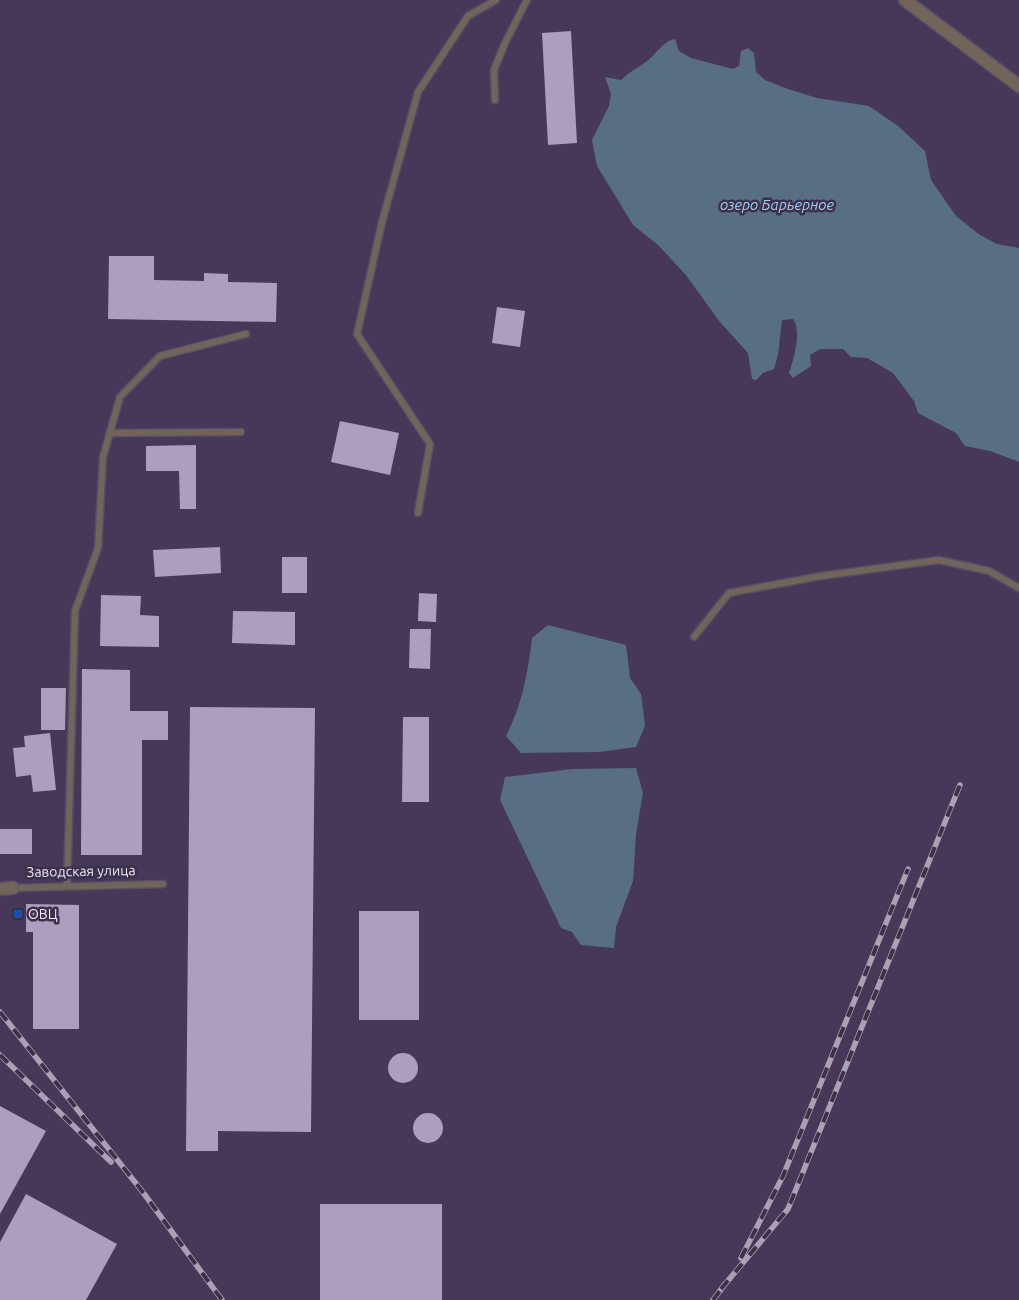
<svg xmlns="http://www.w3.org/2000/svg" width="1019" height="1300" font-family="Ubuntu,sans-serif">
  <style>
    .built { fill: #47385a }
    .water { fill: #586e84 }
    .building { fill: #ac9ebe }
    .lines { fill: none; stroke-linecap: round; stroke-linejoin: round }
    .service-casing { stroke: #584d66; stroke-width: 9 }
    .minor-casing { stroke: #584d66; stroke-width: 15 }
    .service { stroke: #71655b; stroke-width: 6 }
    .minor { stroke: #71655b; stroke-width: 12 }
    .rail-casing { stroke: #aaa1b6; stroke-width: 5.5 }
    .rail { stroke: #3c304b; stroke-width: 4; stroke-dasharray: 11; stroke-linecap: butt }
    .transit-dot { fill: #1a4fb4; stroke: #3c304b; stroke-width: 2 }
    .labels { text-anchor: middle; stroke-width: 5; stroke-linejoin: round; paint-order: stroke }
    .street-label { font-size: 14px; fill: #ece5f6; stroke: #3c304b }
    .poi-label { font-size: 14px; fill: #ece5f6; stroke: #3c304b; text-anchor: start }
    .water-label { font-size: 15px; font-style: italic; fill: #a2cdf6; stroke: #3c304b }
  </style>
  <rect width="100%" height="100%" fill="#3c304b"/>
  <!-- built -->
  <path class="built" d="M0 0H1019V1300H0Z"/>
  <!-- water -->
  <path class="water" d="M675 39 679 51 691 58 733 69 739 66 741 51 748 48 754 53 756 72 765 80 788 89 817 98 869 106 898 126 925 151 931 180 956 216 980 235 997 244 1019 248V462L990 451 965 446 956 433 918 413 914 401 893 373 867 358 851 357 843 349H820L810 355 811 366 793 378 789 373C794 358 802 331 793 319L782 320 778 355 774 369 763 373 756 380 752 379 748 353 720 322 685 274 658 245 633 225 597 166 592 140 609 106 611 94 605 77 621 80C630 71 638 68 647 61 656 54 663 41 675 39Z
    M548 625 626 645 630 678 641 694 645 726 636 747 599 752 521 753 506 736C522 705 528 673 532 638Z
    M636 768 643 793 636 834 633 881 616 927 614 948 581 945 572 932 561 928 500 800 505 777 572 769Z"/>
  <!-- building -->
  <path class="building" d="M571 31 577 143 548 145 542 33Z
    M109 256H154V280L204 281V273L228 274V282L277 283 276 322 108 319Z
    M497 307 525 311 520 347 492 343Z
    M340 421 399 433 390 475 331 462Z
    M196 445V509H180L179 471H146V446Z
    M220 547 221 573 155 577 153 550Z
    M282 557H307V593H282Z
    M419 593 437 594 436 622 418 621Z
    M101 595 141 596 140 615 159 616V647L100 646Z
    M233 611 295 612V645L232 643Z
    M410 629H431L430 669 409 668Z
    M82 669 130 670V711H168V740H142V855H81Z
    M41 688H66L65 730H41Z
    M190 707 315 708 311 1132 218 1131V1151H186Z
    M403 717H429V802H402Z
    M50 733 56 790 33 792 31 775 16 777 13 748 25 747 24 736Z
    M0 829H32V854H0Z
    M26 904 79 905V1029H33V932H26Z
    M359 911H419V1020H359Z
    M388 1068a15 15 0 1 1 30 0a15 15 0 1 1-30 0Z
    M0 1106 46 1131 0 1214Z
    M413 1128a15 15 0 1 1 30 0a15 15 0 1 1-30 0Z
    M26 1194 117 1244 86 1300H0V1242Z
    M320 1204H442V1300H320Z"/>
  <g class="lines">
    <!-- service casing -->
    <g class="service-casing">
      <path id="service" d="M495 100 494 70 505 43 527 0
        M110 433 241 432
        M418 513 430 444 357 334 382 222 418 92 468 16 496 0
        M694 637 729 593 821 576 939 560 989 571 1019 588
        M67 887 75 611 98 548 103 457 120 397 160 356 246 334
        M13 888 163 884"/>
    </g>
    <!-- minor casing -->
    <g class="minor-casing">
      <path id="minor" d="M905 0 1019 86
        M0 889 13 888"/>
    </g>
    <!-- service -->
    <use href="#service" class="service"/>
    <!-- minor -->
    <use href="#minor" class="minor"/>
    <!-- rail casing -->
    <g class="rail-casing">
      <path id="rail" d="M0 1012 142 1191 222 1300
        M0 1055 111 1162
        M741 1258 783 1176 908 869
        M721 1289 788 1209 960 785
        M713 1300 725 1284"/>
    </g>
    <!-- rail -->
    <use href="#rail" class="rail"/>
  </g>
  <!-- markers -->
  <rect class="transit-dot" x="13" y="909" width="10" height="10" rx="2.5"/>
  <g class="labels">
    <!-- street labels -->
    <g class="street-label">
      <text transform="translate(81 871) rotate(-1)" y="5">Заводская улица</text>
    </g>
    <!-- poi labels -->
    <g class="poi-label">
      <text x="28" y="919">ОВЦ</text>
    </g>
    <!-- water labels -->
    <g class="water-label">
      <text x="777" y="210">озеро Барьерное</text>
    </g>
  </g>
</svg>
